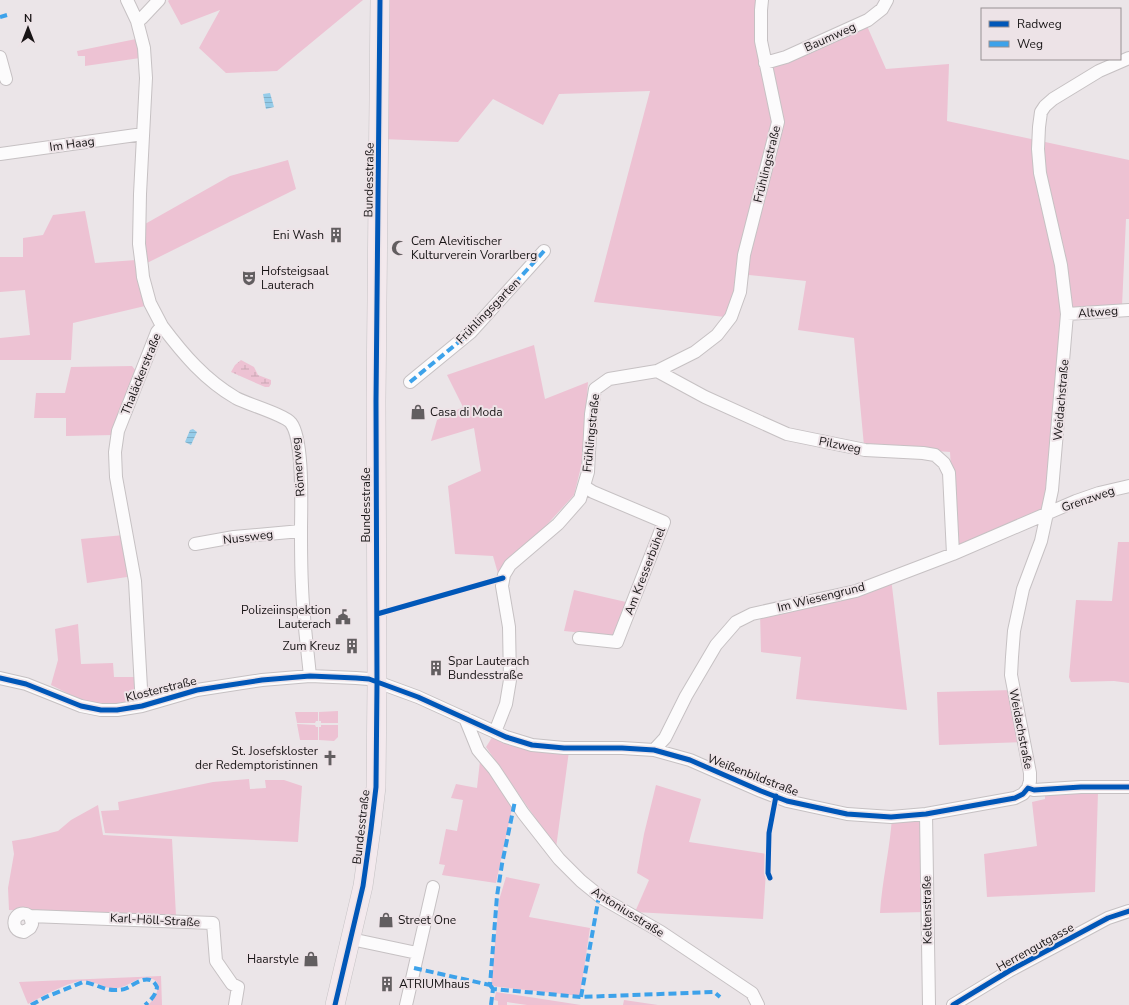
<svg xmlns="http://www.w3.org/2000/svg" width="1129" height="1005" font-family="'Nunito Sans',sans-serif">
  <style>
    .green { fill: #edc2d3 }
    .wetland { fill: url(#wetland-marsh) }
    .water { fill: url(#water-rules) }
    .lines { fill: none; stroke-linecap: round; stroke-linejoin: round }
    .minor-casing { stroke: #c6c1c3; stroke-width: 14 }
    .primary-casing { stroke: #c5c2c4; stroke-width: 20 }
    .minor { stroke: #fcfbfc; stroke-width: 12 }
    .primary { stroke: #f3e9ed; stroke-width: 19 }
    .quiet { stroke: #3da2ea; stroke-width: 4; stroke-dasharray: 8 4; stroke-linecap: butt }
    .cycleway-casing { stroke: #ede3e7; stroke-width: 8 }
    .cycleway { stroke: #0057b8; stroke-width: 5 }
    .labels { text-anchor: middle; stroke-width: 4; stroke-linejoin: round; paint-order: stroke }
    .street-label { font-size: 12px; fill: #181516; stroke: #ede3e7 }
    .poi-label { font-size: 12px; fill: #181516; stroke: #ede3e7; text-anchor: start }
  </style>
  <defs>
    <pattern id="wetland-marsh" width="20" height="14" patternUnits="userSpaceOnUse"><rect width="20" height="14" fill="#edc2d3"/><path d="M1 5h8M5 5V1M11 12h8M15 12V8" fill="none" stroke="#caa6b4"/></pattern>
    <pattern id="water-rules" width="6" height="5" patternUnits="userSpaceOnUse"><rect width="6" height="5" fill="#95cce9"/><path d="M0 2.5h6" fill="none" stroke="#80aec7"/></pattern>
  </defs>
  <rect width="100%" height="100%" fill="#ebe5e8"/>
  <!-- green -->
  <path class="green" d="M169 0H363L277 71 226 73 199 48 220 10 181 25 168 1Z
    M383 0H761L763 66 867 26 886 69 949 64 947 121 1129 160V219H1126L1122 306 1064 313 1047 512 956 549 950 452 864 446 854 338 798 330 806 281 749 275 725 317 594 302 650 91 559 94 543 125 493 99 458 142 382 139Z
    M136 39 140 58 85 66V56H78L77 51Z
    M288 160 296 189 145 264V224L230 176Z
    M85 211 95 263 136 260 145 306 73 323 71 360H0V338L30 335 25 290 0 292V257H23V238L43 235 53 215Z
    M534 345 545 399 588 382 582 463 574 495 499 577 493 556 455 554 448 486 481 471 474 428 431 441 437 420 463 407 447 375Z
    M132 366 137 372 114 435 66 436V418H34L36 393H65L71 367Z
    M124 535 127 577 87 583 81 539Z
    M1118 542H1129V683L1114 681 1071 682 1069 677 1076 600 1112 601Z
    M891 578 907 710 796 699 801 657 761 652 760 613Z
    M574 590 626 602 614 636 564 631Z
    M78 624 81 664 113 663 114 677H134L135 697 131 701 105 705 81 700 51 685 58 660 55 629Z
    M1013 690 1024 742 939 745 937 692Z
    M338 711V723H321V721H319V712Z
    M295 712H318V721H316L315 723H297Z
    M297 724 315 725 316 727H318V740H300Z
    M321 725H338V737L334 741 319 740V727H321Z
    M493 736 569 751 556 848 486 747Z
    M480 761 489 769 513 804 496 883 442 875 445 865 439 864 446 829 457 831 463 800 451 798 456 784 477 788Z
    M249 779 250 789 266 788 265 780H284L302 786 298 842 105 833 101 811 119 810 118 802 213 782Z
    M656 785 701 799 689 842 767 854 763 919 635 912 649 880 637 873 644 834Z
    M1098 792 1095 892 987 897 984 854 1037 846 1032 802 1045 799V794Z
    M98 805 103 835 172 839 176 916 9 910 8 888 14 854 12 841 30 838 58 831 71 820Z
    M925 815 926 912 880 913C882 881 890 849 892 817Z
    M506 877 540 884 529 917 590 928 580 996 491 986 499 900Z
    M161 976 162 1005H148C155 998 159 992 157 982 142 970 132 986 118 988 106 990 99 983 88 981 74 978 41 997 28 1004L19 982Z
    M496 992 581 1005H527L507 1002V1005H498V1001L494 1000Z
    M624 1000 658 1005H623Z"/>
  <!-- wetland -->
  <path class="wetland" d="M241 360 254 367 258 375 271 380V384L269 387H265L231 372 235 365Z"/>
  <!-- water -->
  <path class="water" d="M270 93 274 107 266 109 263 94Z
    M193 429 197 432 191 445 185 442 190 430Z"/>
  <g class="lines">
    <!-- minor casing -->
    <g class="minor-casing">
      <path id="minor" d="M127 0 137 21 144 48 146 78 140 194 139 244 142 267 143 277 150 303 162 326 157 332 118 431 115 452 116 477 135 581 142 706
        M137 21 142 18 159 0
        M0 57 6 79
        M765 63 786 57 868 20 882 9 887 0
        M0 154 143 134
        M1067 314 1129 310
        M162 326C183 354 205 380 236 398 247 404 285 415 291 423 304 440 301 508 301 531 301 549 301 567 302 586 303 616 307 646 310 676
        M657 371 705 397 787 434 865 450 923 453 935 455 944 463 949 473 953 554
        M410 382 471 332 544 251
        M195 544 234 537 301 531
        M579 638 617 642 664 522 593 492 585 487
        M0 678 26 684 81 706 101 710H117L142 706 197 690 262 680 310 676 356 678 369 679 418 697 506 737 532 745 564 748H622L654 750 690 760 761 791 787 801 847 814 891 817 926 814 1015 798 1023 794 1028 788 1034 790 1081 787H1129
        M465 718 478 750 494 769 523 813 559 859 581 881 602 898 661 932 752 993 758 1005
        M495 732 506 704 510 680 509 627 502 586 504 575 510 565 558 524 580 499 588 472 591 414 595 389 609 379 657 371 695 352 717 335 731 317 740 292 744 255 778 122 761 41V10L762 0
        M654 750 665 738 686 696 716 645 736 622 752 614 856 591 953 554 1076 501 1099 493 1129 486
        M1028 788 1030 781V773L1011 675 1012 657 1014 631 1023 589 1041 541 1052 490 1067 314 1061 265 1040 173 1038 149 1039 127 1041 112 1045 106 1053 99 1099 71 1129 58
        M926 814 929 1005
        M30 916 32 924 30 928 24 932C16 931 13 926 15 919 18 913 24 912 30 916L213 923 216 961 232 984 238 987 235 1005
        M351 939 417 953
        M406 1005 433 887
        M953 1005 1009 971 1108 918 1129 911"/>
    </g>
    <!-- primary casing -->
    <g class="primary-casing">
      <path id="primary" d="M335 1005 363 886 371 829 376 787 377 683 376 401 380 0"/>
    </g>
    <!-- minor -->
    <use href="#minor" class="minor"/>
    <!-- primary -->
    <use href="#primary" class="primary"/>
    <!-- quiet -->
    <path class="quiet" d="M0 17 7 15
      M410 382 471 332 544 251
      M414 968 490 985
      M493 989 490 985 497 896 502 864 515 801
      M581 997 599 896
      M31 1005 46 997 83 982C94 983 103 990 114 990 119 990 123 990 127 988 136 983 150 972 157 987 156 995 151 1000 145 1005
      M491 1005 493 989 581 997 714 992 720 997"/>
    <!-- cycleway casing -->
    <g class="cycleway-casing">
      <path id="cycleway" d="M377 614 503 578
        M0 678 26 684 81 706 101 710H117L142 706 197 690 262 680 310 676 356 678 369 679 418 697 506 737 532 745 564 748H622L654 750 690 760 761 791 787 801 847 814 891 817 926 814 1015 798 1023 794 1028 788 1034 790 1081 787H1129
        M770 878 768 873 769 833 776 796
        M335 1005 363 886 371 829 376 787 377 683 376 401 380 0
        M953 1005 1009 971 1108 918 1129 911"/>
    </g>
    <!-- cycleway -->
    <use href="#cycleway" class="cycleway"/>
  </g>
  <!-- icons -->
  <defs>
    <g id="building-bare" transform="scale(1.2)"><path d="M-4-6H4V6H1V3H-1V6H-4ZM-2.5-4.3h1.7v1.8h-1.7ZM.8-4.3h1.7v1.8H.8ZM-2.5-1h1.7V.8h-1.7ZM.8-1h1.7V.8H.8Z" fill="#625e60" stroke="#ede3e7" stroke-width="2.5" paint-order="stroke"/></g>
    <g id="mosque-bare" transform="scale(1.2)"><path d="M3.5-4.9A6 6 0 1 0 3.5 4.9A5 5 0 1 1 3.5-4.9Z" fill="#625e60" stroke="#ede3e7" stroke-width="2.5" paint-order="stroke"/></g>
    <g id="theatre-bare" transform="scale(1.2)"><path d="M-5-5.5Q0-4 5-5.5V0Q5 5 0 6Q-5 5-5 0ZM-3.3-2.5H-1v1.5H-3.3ZM1-2.5H3.3v1.5H1ZM-2.8 1Q0 5.5 2.8 1Z" fill="#625e60" stroke="#ede3e7" stroke-width="2.5" paint-order="stroke"/></g>
    <g id="shop-bare" transform="scale(1.2)"><path d="M-5-2.5h2.3a2.7 3.5 0 0 1 5.4 0H5L5.5 6h-11ZM-1.5-2.5h3a1.5 2.3 0 0 0-3 0Z" fill="#625e60" stroke="#ede3e7" stroke-width="2.5" paint-order="stroke"/></g>
    <g id="civic-bare" transform="scale(1.2)"><path d="M-.6-6.5H3V-4.5H.6V-3L4-1V1h2V6H-6V1h2V-1L-.6-3ZM-1.2 2.5V6h2.4V2.5Z" fill="#625e60" stroke="#ede3e7" stroke-width="2.5" paint-order="stroke"/></g>
    <g id="church-bare" transform="scale(1.2)"><path d="M-1.2-6h2.4v3.5h3.3v2.4h-3.3V6h-2.4V-.1h-3.3v-2.4h3.3Z" fill="#625e60" stroke="#ede3e7" stroke-width="2.5" paint-order="stroke"/></g>
  </defs>
  <g fill-rule="evenodd">
    <use href="#building-bare" x="336" y="235"/>
    <use href="#mosque-bare" x="399" y="248"/>
    <use href="#theatre-bare" x="249" y="278"/>
    <use href="#shop-bare" x="418" y="412"/>
    <use href="#civic-bare" x="343" y="617"/>
    <use href="#building-bare" x="352" y="646"/>
    <use href="#building-bare" x="436" y="668"/>
    <use href="#church-bare" x="330" y="758"/>
    <use href="#shop-bare" x="386" y="920"/>
    <use href="#shop-bare" x="311" y="959"/>
    <use href="#building-bare" x="387" y="984"/>
  </g>
  <g class="labels">
    <!-- street labels -->
    <g class="street-label">
      <text transform="translate(830 37) rotate(-24)" y="4">Baumweg</text>
      <text transform="translate(72 144) rotate(-8)" y="4">Im Haag</text>
      <text transform="translate(767 164) rotate(-76)" y="4">Frühlingstraße</text>
      <text transform="translate(369 180) rotate(-89)" y="4">Bundesstraße</text>
      <text transform="translate(488 311) rotate(-46)" y="4">Frühlingsgarten</text>
      <text transform="translate(1098 312) rotate(-4)" y="4">Altweg</text>
      <text transform="translate(141 374) rotate(-68)" y="4">Thaläckerstraße</text>
      <text transform="translate(1061 400) rotate(-85)" y="4">Weidachstraße</text>
      <text transform="translate(591 433) rotate(-84)" y="4">Frühlingstraße</text>
      <text transform="translate(840 445) rotate(11)" y="4">Pilzweg</text>
      <text transform="translate(298 467) rotate(-95)" y="4">Römerweg</text>
      <text transform="translate(1088 499) rotate(-19)" y="4">Grenzweg</text>
      <text transform="translate(366 505) rotate(-90)" y="4">Bundesstraße</text>
      <text transform="translate(248 537) rotate(-7)" y="4">Nussweg</text>
      <text transform="translate(645 571) rotate(-69)" y="4">Am Kresserbühel</text>
      <text transform="translate(821 597) rotate(-14)" y="4">Im Wiesengrund</text>
      <text transform="translate(161 689) rotate(-14)" y="4">Klosterstraße</text>
      <text transform="translate(1021 729) rotate(79)" y="4">Weidachstraße</text>
      <text transform="translate(753 775) rotate(21)" y="4">Weißenbildstraße</text>
      <text transform="translate(361 827) rotate(-83)" y="4">Bundesstraße</text>
      <text transform="translate(927 910) rotate(-91)" y="4">Keltenstraße</text>
      <text transform="translate(628 912) rotate(32)" y="4">Antoniusstraße</text>
      <text transform="translate(155 920) rotate(3)" y="4">Karl-Höll-Straße</text>
      <text transform="translate(1035 947) rotate(-29)" y="4">Herrengutgasse</text>
    </g>
    <!-- poi labels -->
    <g class="poi-label">
      <text x="324" y="239" text-anchor="end">Eni Wash</text>
      <text x="411" y="245">Cem Alevitischer<tspan x="411" dy="14">Kulturverein Vorarlberg</tspan></text>
      <text x="261" y="275">Hofsteigsaal<tspan x="261" dy="14">Lauterach</tspan></text>
      <text x="430" y="416">Casa di Moda</text>
      <text x="331" y="614" text-anchor="end">Polizeiinspektion<tspan x="331" dy="14">Lauterach</tspan></text>
      <text x="340" y="650" text-anchor="end">Zum Kreuz</text>
      <text x="448" y="665">Spar Lauterach<tspan x="448" dy="14">Bundesstraße</tspan></text>
      <text x="318" y="755" text-anchor="end">St. Josefskloster<tspan x="318" dy="14">der Redemptoristinnen</tspan></text>
      <text x="398" y="924">Street One</text>
      <text x="299" y="963" text-anchor="end">Haarstyle</text>
      <text x="399" y="988">ATRIUMhaus</text>
    </g>
  </g>
  <!-- legend -->
  <rect x="981" y="8" width="140" height="52" fill="#ede3e7" stroke="#989193"/>
  <rect x="989" y="21" width="20" height="6" fill="#0057b8" stroke="#989193"/>
  <text x="1017" y="28" font-size="12" fill="#181516">Radweg</text>
  <rect x="989" y="41" width="20" height="6" fill="#3da2ea" stroke="#989193"/>
  <text x="1017" y="48" font-size="12" fill="#181516">Weg</text>
  <!-- north arrow -->
  <g transform="translate(28 28)" stroke="#ede3e7" stroke-width="3" paint-order="stroke">
  <path d="M0-3L7 15L0 10L-7 15Z" fill="#181516"/>
  <text y="-6" font-size="11" font-weight="bold" text-anchor="middle" fill="#181516">N</text>
  </g>
</svg>
